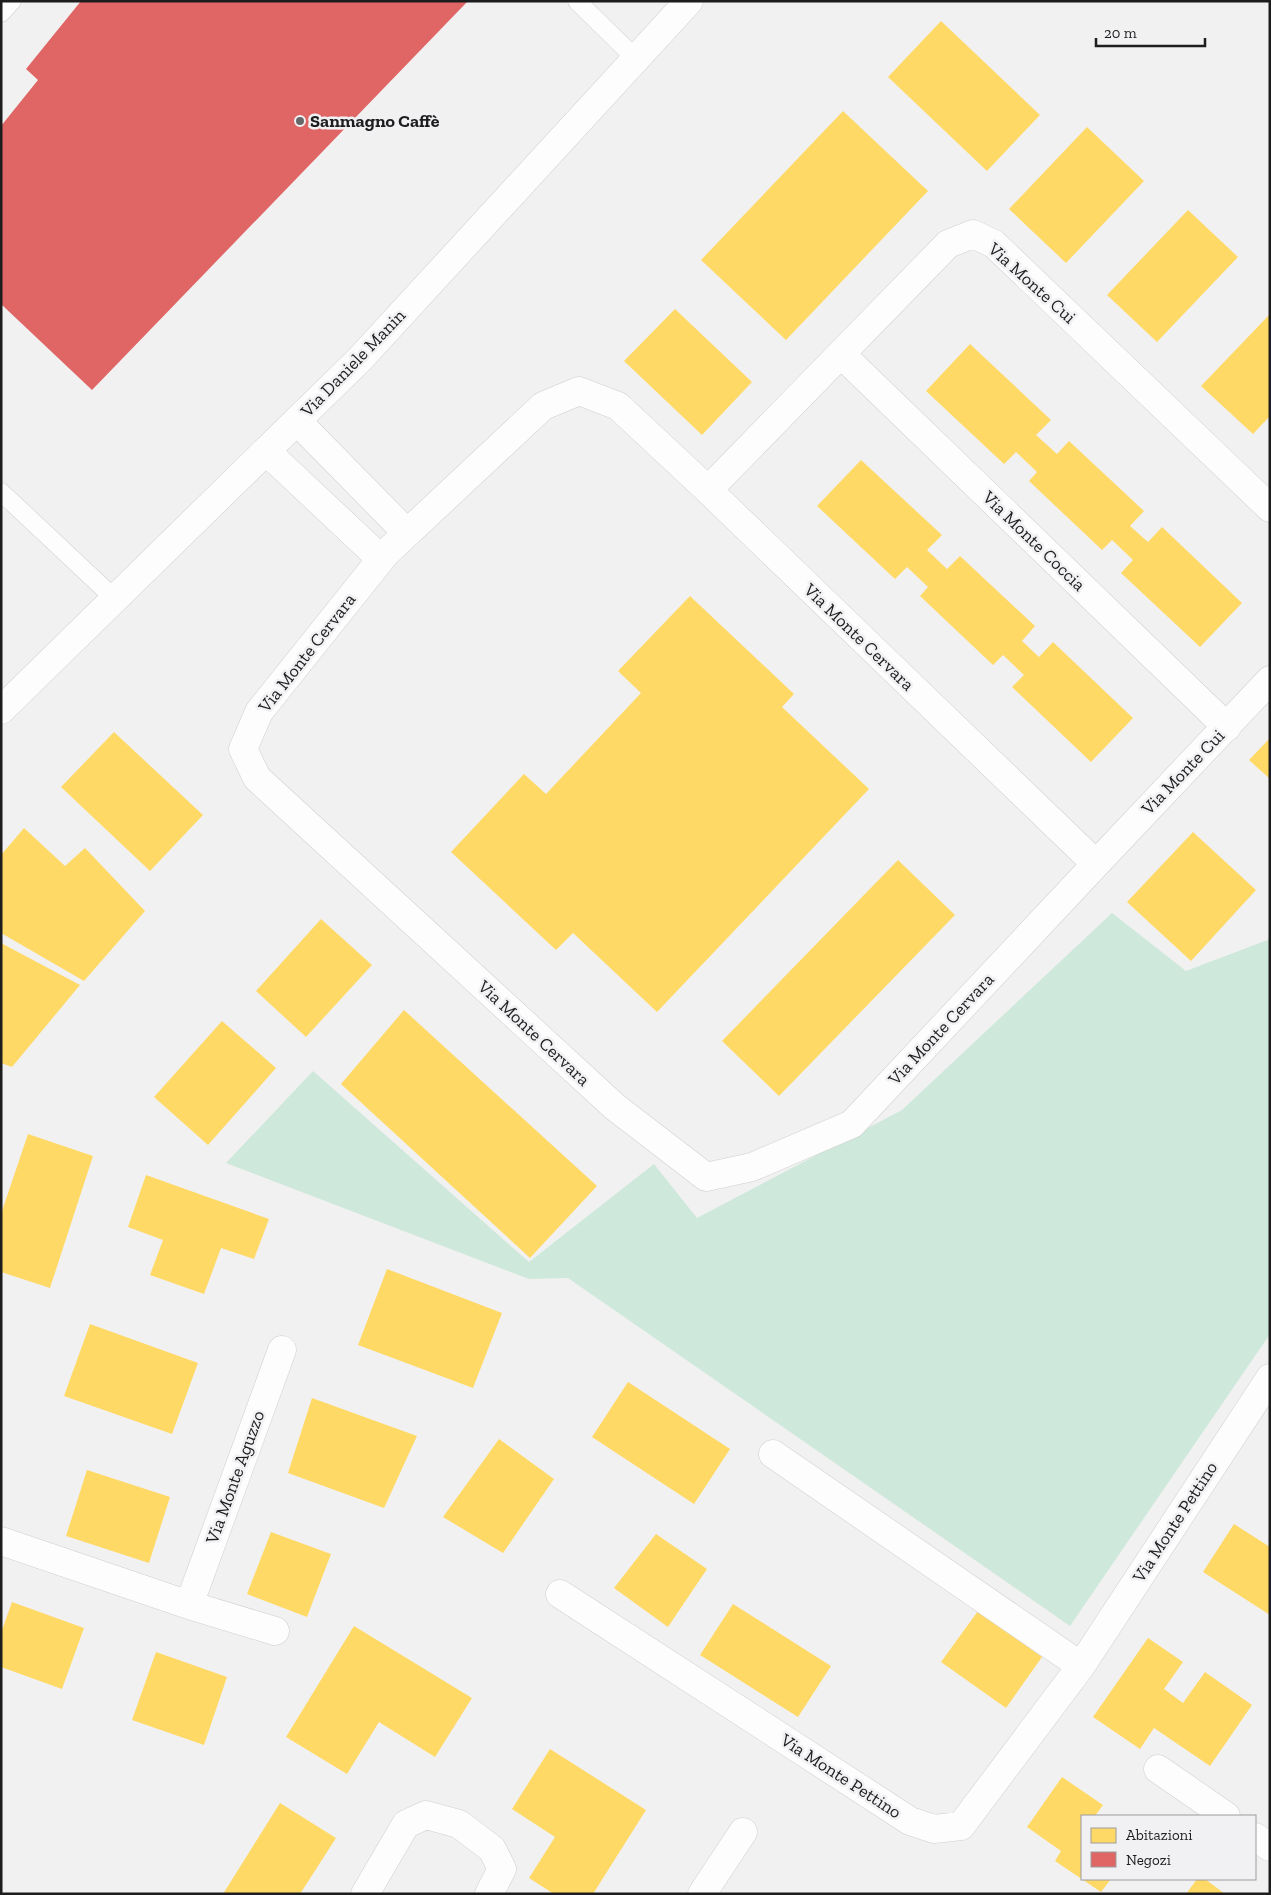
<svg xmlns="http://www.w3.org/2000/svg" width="1271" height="1895" font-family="'Zilla Slab',serif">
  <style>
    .green { fill: #cee8db }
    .homes { fill: #ffd966 }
    .shops { fill: #e06666 }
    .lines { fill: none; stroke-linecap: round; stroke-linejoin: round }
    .lane-casing { stroke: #cfcfd0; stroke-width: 19 }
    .street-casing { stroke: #cfcfd0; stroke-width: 29 }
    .secondary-casing { stroke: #cfcfd0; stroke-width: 29 }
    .lane { stroke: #fdfdfd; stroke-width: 18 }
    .street { stroke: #fdfdfd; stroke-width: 28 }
    .secondary { stroke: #fdfdfd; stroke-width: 28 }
    .poi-dot { fill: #676768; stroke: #f1f0f3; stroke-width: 2 }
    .labels { text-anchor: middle; stroke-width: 5; stroke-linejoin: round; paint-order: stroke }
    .poi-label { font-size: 18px; font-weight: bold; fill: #1d1d1e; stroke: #f1f0f3; text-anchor: start }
    .street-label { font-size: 18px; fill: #1d1d1e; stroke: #f1f0f3 }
  </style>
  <rect width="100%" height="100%" fill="#f1f1f2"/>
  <!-- green -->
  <path class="green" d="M1112 913 1186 971 1270 939V1334L1070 1626 568 1278 529 1279 226 1163 313 1071 529 1262 654 1164 697 1218 902 1110Z"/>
  <!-- homes -->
  <path class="homes" d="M941 21 1040 115 987 171 888 77Z
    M843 111 928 191 786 340 701 260Z
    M1087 127 1144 181 1066 263 1009 209Z
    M1188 210 1238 257 1157 342 1107 295Z
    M675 309 752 382 702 435 624 361Z
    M1270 314V416L1253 434 1201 386Z
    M970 344 1051 420 1036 435 1057 454 1069 441 1144 511 1130 526 1148 542 1162 527 1242 603 1200 647 1121 573 1133 560 1112 540 1102 550 1029 481 1037 472 1016 452 1004 464 926 391Z
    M861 460 942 535 927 550 947 569 960 556 1035 626 1022 641 1039 657 1053 642 1133 718 1091 762 1012 687 1024 675 1003 655 993 665 920 596 928 587 907 567 895 579 817 506Z
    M690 596 794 694 782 707 869 789 657 1012 573 933 556 950 451 852 524 774 546 794 641 693 618 671Z
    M114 732 203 815 150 871 61 787Z
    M1270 738V779L1249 760Z
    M24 828 65 866 85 848 145 911 84 981 1 933V855Z
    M1193 832 1256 890 1191 961 1127 902Z
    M898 860 955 915 779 1096 722 1041Z
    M321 919 372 965 306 1037 256 991Z
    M1 943 80 985 12 1067 1 1063Z
    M404 1010 597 1186 530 1258 341 1084Z
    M222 1021 276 1068 208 1145 154 1097Z
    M28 1134 93 1156 50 1288 1 1272V1214Z
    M146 1175 269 1219 254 1259 221 1248 204 1294 150 1275 163 1240 128 1227Z
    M387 1269 502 1313 473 1388 358 1345Z
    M90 1324 198 1363 172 1434 64 1396Z
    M628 1382 730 1449 694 1504 592 1437Z
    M312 1398 417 1436 384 1508 288 1473Z
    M499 1439 554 1479 503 1553 443 1517Z
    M87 1470 170 1497 149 1563 66 1536Z
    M1234 1524 1270 1547V1615L1203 1572Z
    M271 1532 331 1554 307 1617 247 1594Z
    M656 1534 707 1569 668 1627 614 1588Z
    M12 1602 84 1628 62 1689 1 1667V1633Z
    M733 1604 831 1666 798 1717 700 1655Z
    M978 1611 1042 1657 1006 1708 941 1662Z
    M354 1626 472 1698 435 1757 379 1722 347 1774 286 1737Z
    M1148 1638 1183 1662 1164 1689 1183 1703 1205 1672 1252 1705 1210 1766 1154 1728 1140 1749 1093 1717Z
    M156 1652 227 1677 204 1745 132 1720Z
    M550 1749 646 1810 593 1894H554L529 1878 555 1837 512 1809Z
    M1062 1777 1103 1805 1095 1816H1082V1879H1111L1101 1892 1055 1861 1061 1851 1027 1827Z
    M280 1803 336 1838 300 1894H223Z
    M1197 1879H1205L1225 1894H1186Z"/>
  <!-- shops -->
  <path class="shops" d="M81 1H468L92 390 1 304V126L38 80 26 69Z"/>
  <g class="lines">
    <!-- lane casing -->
    <g class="lane-casing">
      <path id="lane" d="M577 1 635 58
        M1 13 12 1
        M1 492 115 599"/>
    </g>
    <!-- street casing -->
    <g class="street-casing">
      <path id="street" d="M842 355 1227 727
        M579 391 618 406 708 490 1096 864 852 1124 752 1167 706 1177 615 1107 257 778 243 749 259 712 386 553 543 406Z
        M297 421 407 533
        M266 451 381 559
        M708 490 948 244 973 234 994 244 1270 508
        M1096 864 1270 680
        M773 1454 1081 1666
        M1 1541 189 1605 275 1631
        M560 1594 910 1821 934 1829 961 1826 1081 1666 1270 1378
        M189 1605 282 1350
        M1158 1769 1226 1816
        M1255 1837 1270 1847
        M365 1894 406 1824 426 1815 459 1824 492 1849 502 1869 489 1894
        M702 1894 743 1832"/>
    </g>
    <!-- secondary casing -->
    <g class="secondary-casing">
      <path id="secondary" d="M1 710 360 359 689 1"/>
    </g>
    <!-- lane -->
    <use href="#lane" class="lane"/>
    <!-- street -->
    <use href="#street" class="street"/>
    <!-- secondary -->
    <use href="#secondary" class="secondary"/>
  </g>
  <!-- markers -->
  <circle class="poi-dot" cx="300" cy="121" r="5"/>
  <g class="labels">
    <!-- poi labels -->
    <g class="poi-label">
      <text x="310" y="127">Sanmagno Caffè</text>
    </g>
    <!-- street labels -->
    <g class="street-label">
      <text transform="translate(1032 283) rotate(42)" y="6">Via Monte Cui</text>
      <text transform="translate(353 363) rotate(-46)" y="6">Via Daniele Manin</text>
      <text transform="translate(1034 541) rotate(44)" y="6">Via Monte Coccia</text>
      <text transform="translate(859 637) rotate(44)" y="6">Via Monte Cervara</text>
      <text transform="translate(307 653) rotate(-52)" y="6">Via Monte Cervara</text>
      <text transform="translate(1183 772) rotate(-46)" y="6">Via Monte Cui</text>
      <text transform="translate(941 1029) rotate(-47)" y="6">Via Monte Cervara</text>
      <text transform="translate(534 1033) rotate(43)" y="6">Via Monte Cervara</text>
      <text transform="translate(235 1477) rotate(-70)" y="6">Via Monte Aguzzo</text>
      <text transform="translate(1175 1522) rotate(-57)" y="6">Via Monte Pettino</text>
      <text transform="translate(841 1776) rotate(33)" y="6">Via Monte Pettino</text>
    </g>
  </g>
  <!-- border -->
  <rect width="1271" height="1895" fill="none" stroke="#1d1d1e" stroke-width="5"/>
  <!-- legend -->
  <rect x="1081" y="1815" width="175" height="65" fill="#f1f0f3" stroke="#9c9c9e"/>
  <rect x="1091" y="1828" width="25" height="15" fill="#ffd966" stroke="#9c9c9e"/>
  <text x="1126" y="1840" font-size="15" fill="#1d1d1e">Abitazioni</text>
  <rect x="1091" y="1852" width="25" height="15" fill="#e06666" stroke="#9c9c9e"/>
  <text x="1126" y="1865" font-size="15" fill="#1d1d1e">Negozi</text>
  <!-- scale -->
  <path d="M1096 38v8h109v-8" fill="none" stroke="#1d1d1e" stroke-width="2.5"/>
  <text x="1104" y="38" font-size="15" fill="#1d1d1e" stroke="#f1f0f3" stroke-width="4" paint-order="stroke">20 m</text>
</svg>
